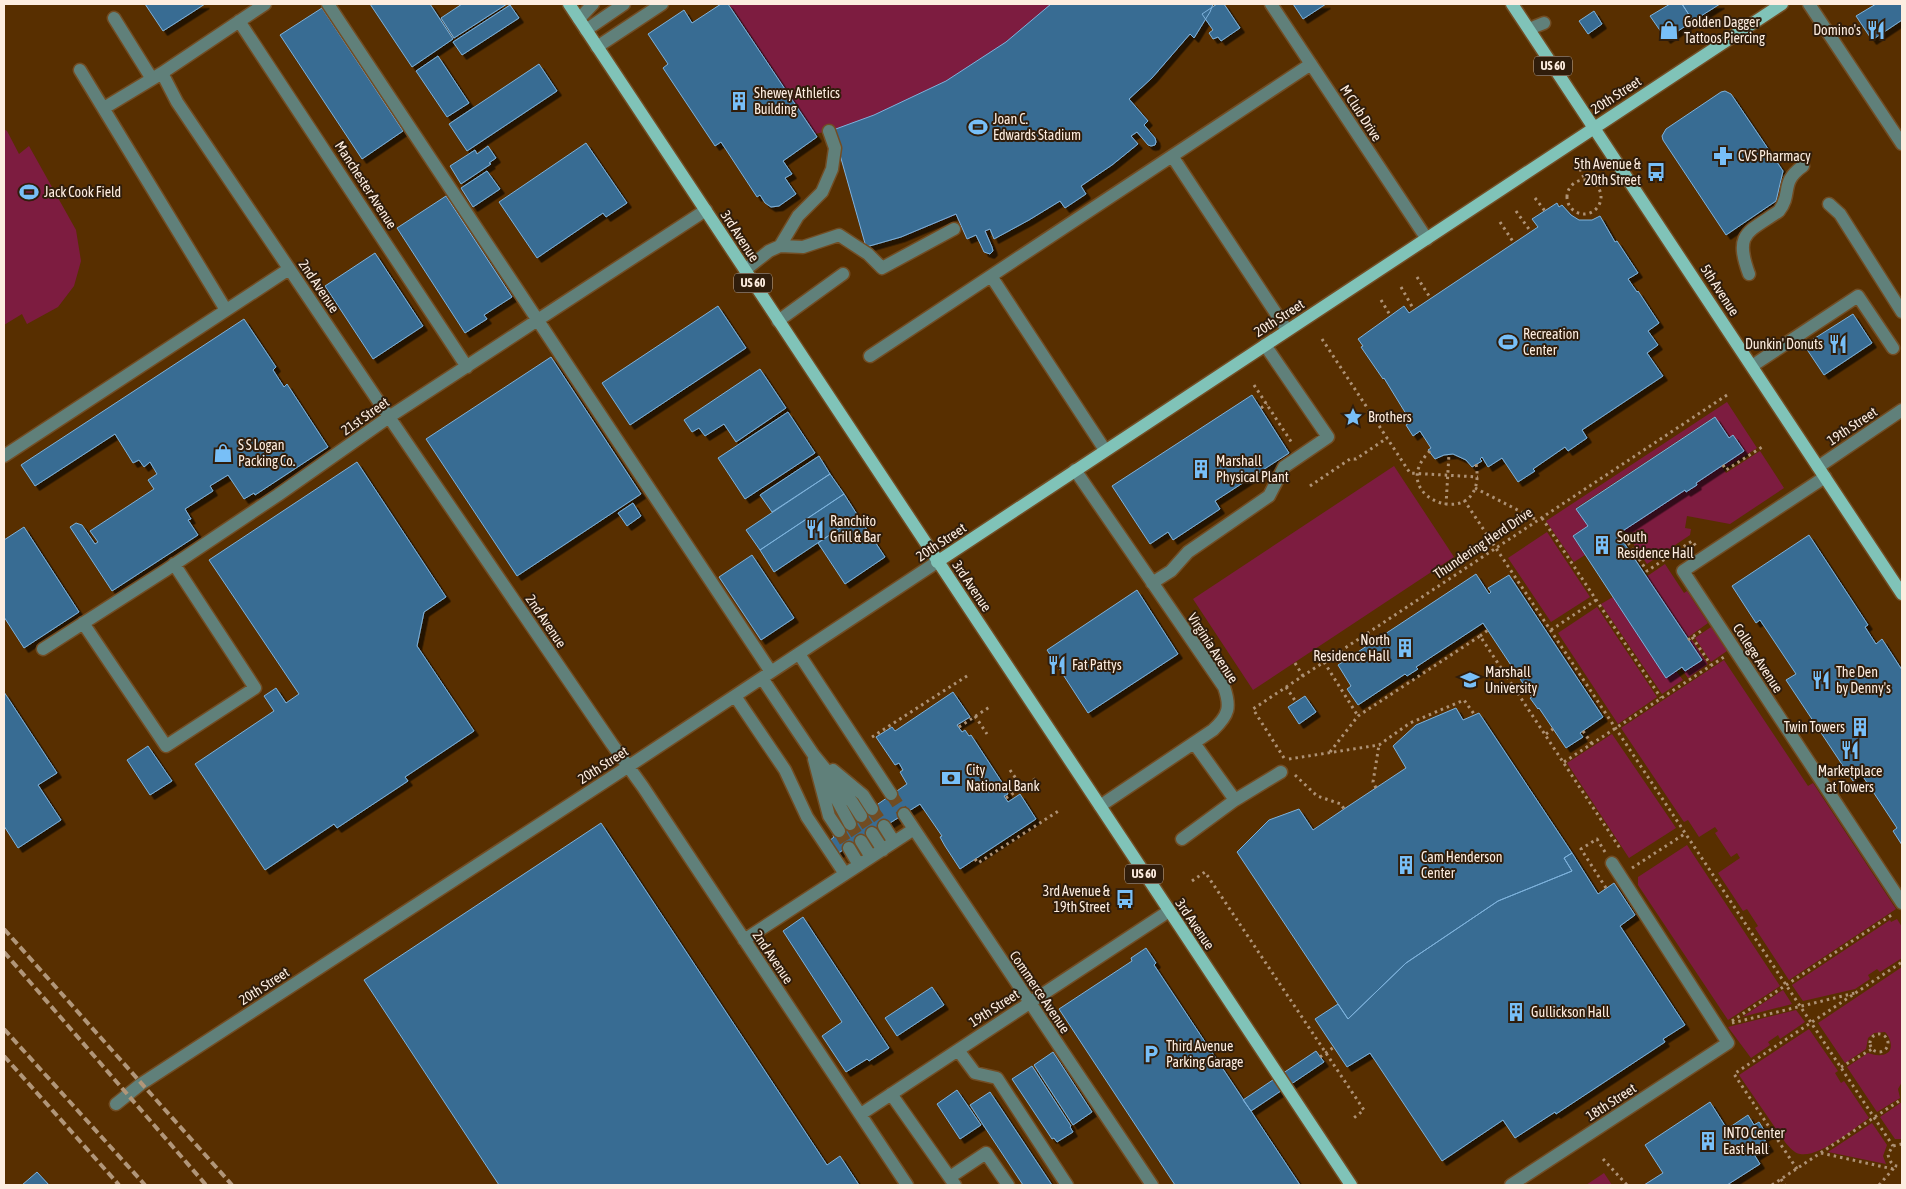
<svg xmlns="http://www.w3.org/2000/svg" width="1906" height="1189" font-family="'Asap Condensed',sans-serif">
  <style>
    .green { fill: #7d1c40 }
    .building { fill: #396c93; stroke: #7db2dc; filter: url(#shadow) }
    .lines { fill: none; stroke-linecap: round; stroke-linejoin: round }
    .minor-tunnel { stroke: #714c22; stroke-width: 12; stroke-dasharray: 12 6; stroke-linecap: butt }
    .minor-casing { stroke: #724d24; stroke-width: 15 }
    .major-casing { stroke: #724d24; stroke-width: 15 }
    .path { stroke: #ae9275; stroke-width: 3; stroke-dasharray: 2.5 4; stroke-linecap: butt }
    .minor { stroke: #60807a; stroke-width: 12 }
    .major { stroke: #80c3b8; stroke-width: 12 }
    .rail { stroke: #b19679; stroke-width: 4; stroke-dasharray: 8 4; stroke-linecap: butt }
    .labels { text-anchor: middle; stroke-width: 4; stroke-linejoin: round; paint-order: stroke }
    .shield { fill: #301d0b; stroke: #c0afa0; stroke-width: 1 }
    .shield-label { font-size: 12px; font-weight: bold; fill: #fdede0 }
    .poi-label { font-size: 14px; fill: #fdede0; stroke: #301d0b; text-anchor: start }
    .street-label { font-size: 14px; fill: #fdede0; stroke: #301d0b }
  </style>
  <defs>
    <filter id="shadow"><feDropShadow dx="4.5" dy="4.5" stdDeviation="0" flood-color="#0009"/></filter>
  </defs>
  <rect width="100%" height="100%" fill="#582f00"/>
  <!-- green -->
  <path class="green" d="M729 4H1213L1210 12 1194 38 1190 34 1152 78 1129 99 1148 121 1144 125 1156 142 1155 145 1151 146 1136 132 1132 136 1138 144 1112 165 1081 186 1086 194 1065 208 1060 201 1029 220 994 239 990 229 986 231 993 251 990 254 984 252 976 235 967 239 956 215 901 237 866 247 833 130 815 134Z
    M4 129 7 131 19 154 29 146 76 230 81 261 74 286 58 307 27 324 22 314 4 325Z
    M1727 402 1757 448 1727 467 1725 464 1743 451 1733 435 1729 438 1714 417 1576 508 1588 526 1573 536 1585 555 1574 562 1546 521Z
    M1760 451 1784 488 1730 524 1687 516 1685 528 1691 529 1690 535 1647 564 1624 530 1685 490 1687 492 1697 485 1696 483 1721 466 1726 473Z
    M1394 466 1454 557 1253 690 1193 599Z
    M1547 532 1590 597 1551 622 1508 558Z
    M1665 564 1684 593 1687 591 1708 623 1687 638 1646 577Z
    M1613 597 1666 677 1676 671 1683 680 1662 694 1601 604Z
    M1597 607 1657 697 1618 724 1558 633Z
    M1711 627 1727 651 1711 662 1695 638Z
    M1692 640 1708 664 1688 678 1681 668 1685 671 1701 660 1689 641Z
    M1724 660 1808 786 1813 783 1896 909 1789 980 1755 928 1758 926 1747 909 1743 911 1718 873 1740 858 1737 853 1731 857 1715 833 1718 831 1715 827 1699 837 1688 820 1684 822 1621 728Z
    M1612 734 1676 828 1629 858 1567 763Z
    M1687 845 1780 986 1728 1020 1638 885V877Z
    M1897 919 1902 927V958L1880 972 1877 969 1868 975 1870 979 1855 989 1803 1001 1792 985 1890 920 1891 922Z
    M1902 967V1082L1898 1089 1900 1098 1877 1112 1847 1067 1868 1053C1872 1054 1877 1056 1881 1055 1895 1054 1892 1039 1885 1032L1874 1033 1868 1038 1866 1049 1845 1063 1818 1023Z
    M1783 990 1792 1004 1742 1017Z
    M1796 1010 1805 1022 1780 1039 1778 1035 1768 1042 1770 1045 1751 1058 1728 1027Z
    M1809 1029 1838 1071 1835 1073 1841 1083 1844 1081 1869 1118C1854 1128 1819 1158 1800 1154 1794 1153 1789 1147 1785 1142L1739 1075Z
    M1902 1102V1139H1895L1880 1117Z
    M1872 1123 1887 1145 1883 1156 1886 1164 1828 1152Z
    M1604 1173 1612 1185H1586Z"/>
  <!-- building -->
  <path class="building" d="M145 4H205L163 31Z
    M370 4H430L453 39 412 67Z
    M462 4H507L454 38 441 18Z
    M721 4H728L817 137 783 161 792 174 785 178 796 194 779 206 771 207 765 203 760 195 757 197 721 142 715 146 663 68 668 64 648 34 684 10 692 23Z
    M1051 4H1213L1210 12 1194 38 1190 34 1152 78 1129 99 1148 121 1144 125 1155 138 1156 142 1155 145 1151 146 1148 145 1137 132 1131 136 1138 144 1112 165 1081 186 1086 194 1065 208 1060 201 1029 220 994 239 990 229 985 231 992 247 993 251 990 254 984 252 976 235 967 239 956 214 901 237 866 247 833 130 874 115 946 81 1006 42Z
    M1217 4H1224L1240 28 1221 41 1218 37 1213 39 1209 33 1213 30 1202 14Z
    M1293 4H1326L1303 19Z
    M1670 4H1682L1693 21 1666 39 1650 16Z
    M1682 4H1720L1693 21Z
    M1876 4H1902V20L1872 40 1856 16Z
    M510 5 519 18 462 55 453 42Z
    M322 8 403 131 362 159 280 35Z
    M1594 11 1602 24 1588 34 1579 21Z
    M438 56 469 103 447 117 416 71Z
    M539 64 557 91 467 151 449 124Z
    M1725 91 1731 94 1783 171 1776 201 1726 235 1663 140 1662 136 1666 129 1721 92Z
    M586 143 627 203 606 217 603 213 537 258 499 202Z
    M488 146 496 158 489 163 491 164 461 184 450 166 475 150 477 154Z
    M487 171 500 189 473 207 461 188Z
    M446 196 512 297 484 315 487 319 465 333 397 228Z
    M1557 203 1559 207 1562 205 1571 215 1579 220H1592L1600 216 1615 242 1617 241 1638 273 1628 279 1637 292 1638 291 1659 323 1648 331 1658 345 1647 353 1663 376 1582 430 1587 438 1568 451 1565 447 1533 469 1535 471 1518 482 1502 458 1488 467 1482 457 1480 459 1482 461 1472 467 1466 460 1453 454 1444 455 1435 459 1428 450 1431 448 1420 431 1413 436 1406 425 1411 422 1384 378 1383 379 1361 347 1363 346 1358 339 1404 306 1409 313 1538 227 1532 219Z
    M375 253 423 326 373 359 325 286Z
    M718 306 746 348 630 425 602 383Z
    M1853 314 1872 343 1824 375 1804 345Z
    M244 319 276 367 273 370 284 387 287 384 328 447 255 495 254 493 244 499 228 475 210 486 213 491 185 509 191 519 188 520 198 535 112 591 70 527 76 523 82 525 95 544 98 542 90 531 154 489 148 480 157 474 150 462 144 467 139 460 133 463 115 434 35 486 21 465Z
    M551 357 641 494 517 576 426 439Z
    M760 369 786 408 736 442 724 424 705 436 699 428 692 432 684 420Z
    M1252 395 1289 453 1215 501 1220 509 1173 540 1168 532 1150 544 1112 486Z
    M788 412 815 453 745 499 718 458Z
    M1715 417 1729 438 1733 435 1744 451 1696 483 1697 485 1686 492 1685 490 1618 534 1702 660 1685 671 1682 667 1666 678 1573 536 1588 526 1576 509Z
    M819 456 830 474 772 512 760 495Z
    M357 462 446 597 424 612 417 646 474 731 405 777 408 781 337 828 334 824 265 870 195 764 274 711 264 696 276 688 286 703 299 694 209 560Z
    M830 474 844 494 760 550 746 530Z
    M844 494 858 516 774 572 760 550Z
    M633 503 641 516 627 526 618 513Z
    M858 516 885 557 845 584 818 543Z
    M24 527 79 612 24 648 4 617V540Z
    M1809 535 1868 625 1865 627 1876 644 1882 639 1902 670V845L1893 831 1897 828 1862 775 1853 781 1786 680 1796 674 1760 620 1756 623 1732 586Z
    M752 555 794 618 761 640 719 577Z
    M1476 574 1489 594 1491 592 1488 588 1509 575 1603 717 1580 733 1583 737 1566 748 1539 708 1538 709 1530 698 1532 697 1483 623 1416 667 1418 669 1407 676 1405 674 1358 705 1347 689 1351 686 1338 665Z
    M1137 590 1178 654 1088 713 1047 650Z
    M4 692 57 773 38 785 61 820 18 848 4 826Z
    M953 692 970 717 957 725 962 732 965 730 969 736 971 735 1005 787 1004 788 1008 794 1004 796 1008 802 1020 794 1036 819 960 869 945 846 940 837 942 836 920 804 844 852 843 850 837 854 829 841 834 837 833 835 907 784 900 772 903 770 899 763 895 765 876 737 892 727 895 731Z
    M1305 696 1316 712 1299 724 1288 707Z
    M1456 708 1463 720 1479 713 1572 853 1564 858 1572 871 1498 901 1406 963 1348 1019 1237 852 1269 820 1299 809 1313 830 1344 809 1406 768 1393 746 1416 725Z
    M148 746 172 781 150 795 127 760Z
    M601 823 827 1165 840 1156 859 1185H499L364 980Z
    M1572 853 1598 894 1614 883 1635 915 1620 926 1685 1025 1663 1039 1665 1042 1556 1114 1555 1112 1515 1138 1503 1120 1442 1161 1370 1053 1347 1067 1315 1019 1338 1004 1348 1019 1406 963 1498 901 1572 871 1564 858Z
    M803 917 889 1048 869 1061 867 1059 846 1072 822 1036 842 1022 783 931Z
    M1146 948 1156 963 1154 965 1300 1185H1175L1059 1009 1132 961 1131 958Z
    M932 987 944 1005 897 1036 885 1018Z
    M1316 1051 1324 1062 1251 1111 1243 1100Z
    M1053 1052 1092 1112 1073 1125 1034 1065Z
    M1032 1066 1071 1126 1070 1127 1073 1132 1057 1142 1054 1138 1052 1139 1012 1079Z
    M957 1090 981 1125 960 1139 937 1104Z
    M990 1092 1052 1185H1023L970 1105Z
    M1710 1102 1727 1129 1748 1115 1754 1125 1759 1122 1767 1135 1763 1137 1769 1147 1755 1156 1760 1164 1727 1185H1644L1663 1173 1645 1145Z
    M37 1172 49 1185H22Z"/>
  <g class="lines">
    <!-- minor-tunnel -->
    <path class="minor-tunnel" d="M891 794 904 814
      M872 809 884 826
      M861 816 872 833
      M850 824 861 841
      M839 831 849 848"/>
    <!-- minor casing -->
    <g class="minor-casing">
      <path id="minor" d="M328 4 771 672
        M1271 4 1427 239
        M1809 4 1902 144
        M114 18 152 79
        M579 19 593 4
        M239 21 467 367
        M1529 29 1544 23
        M586 30 624 4
        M597 47 662 4
        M80 70 226 310
        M162 73 177 102 389 417 612 744 643 787 907 1185
        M104 108 162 73 265 4
        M1172 156 1287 330
        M1829 204 1840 214 1902 312
        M780 246 798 216 822 192 832 169 835 148 829 131
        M745 270 769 251 780 246 803 247 839 235 868 254 882 268 954 229
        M1749 274C1734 233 1747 233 1779 211 1793 193 1779 183 1803 166
        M991 276 1105 450
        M778 321 843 274
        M870 356 1311 64
        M1752 366 1858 296 1893 348
        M4 456 289 269
        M1818 467 1902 410
        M1075 470 1224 687C1231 707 1229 715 1213 730L1100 806
        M1825 477 1683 571 1902 903
        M1152 583 1171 571 1188 552 1269 496 1284 467 1328 437 1265 345
        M83 623 166 746 255 688 174 564
        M43 649 166 570 278 495 389 417 706 210
        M799 654 891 794
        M762 678 813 754 852 802 861 816
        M735 696 785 770 807 817 845 874
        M814 759 829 816 839 831
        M833 770 863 795 872 809
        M824 776 850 824
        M1235 800 1281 772
        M904 814 1152 1185
        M884 826 894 842
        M872 833 883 850
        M1182 839 1235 800 1194 743
        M861 841 871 857
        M849 848 859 865
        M744 940 914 829
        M958 1050 975 1073 997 1078 1067 1185
        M891 1094 955 1185
        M116 1104 141 1084 629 766 937 562
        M861 1114 1169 911
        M950 1177 986 1153 1008 1185
        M1511 1185 1728 1043 1612 863"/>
    </g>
    <!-- major casing -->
    <g class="major-casing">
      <path id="major" d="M569 4 1351 1185
        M1512 4 1902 594
        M937 562 1782 4"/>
    </g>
    <!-- path -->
    <path class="path" d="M1580 169 1585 180
      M1567 197a17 17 0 1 1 34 0a17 17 0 1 1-34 0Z
      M1535 198 1545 211
      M1516 211 1531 232
      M1500 222 1514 243
      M1417 277 1431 299
      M1401 287 1414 310
      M1381 300 1390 315
      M1322 339 1410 473 1478 477
      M1254 385 1292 443
      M1261 408 1267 404
      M1430 451C1381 499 1489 536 1476 464
      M1723 465 1726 470 1762 447
      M1310 486 1350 459H1356L1387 438
      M1475 488 1537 520
      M1464 500 1893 1146
      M1446 505 1449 454
      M1542 518 1661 698
      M1621 532 1647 571 1692 541 1696 546
      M1551 630 1596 600
      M1480 636 1488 630
      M1692 637 1711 665
      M1688 640 1704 629
      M1324 662 1358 716
      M1295 663 1303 676
      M1286 687 1296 702
      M975 716 987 734
      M959 727 991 706
      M1583 731 1592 744
      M1546 734 1553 729
      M872 737 970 674
      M1330 752 1358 716 1480 636 1621 850
      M1284 758 1253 709 1727 395
      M1289 759 1379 745 1410 723 1464 700 1474 714
      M1564 762 1724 657
      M1010 770 1022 787
      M1295 775 1317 796 1341 804 1344 809
      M1376 788 1373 782 1379 745
      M1006 798 1038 777
      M1605 852 1597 839 1581 849 1606 888
      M975 859 978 863 1060 810
      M1632 868 1686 833
      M1192 881 1205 872 1364 1110 1351 1120
      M1732 1021 1893 914
      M1732 1023 1855 993
      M1870 1043a9 9 0 1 1 18 0a9 9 0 1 1-18 0Z
      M1320 1057 1334 1047
      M1841 1067 1872 1049
      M1902 1144 1893 1146 1888 1154C1889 1162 1894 1168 1902 1166
      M1821 1153 1893 1169
      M1603 1159 1627 1185
      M1797 1169 1734 1074 1902 962
      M1781 1179 1785 1185
      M1772 1185 1902 1099
      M1879 1185 1894 1168"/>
    <!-- minor -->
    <use href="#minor" class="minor"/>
    <!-- major -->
    <use href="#major" class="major"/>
    <!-- rail -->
    <path class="rail" d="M4 929 232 1185
      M4 952 206 1185
      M4 1029 145 1185
      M4 1056 119 1185"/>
  </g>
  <!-- icons -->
  <defs>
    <g id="shop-bare" transform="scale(1.5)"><path d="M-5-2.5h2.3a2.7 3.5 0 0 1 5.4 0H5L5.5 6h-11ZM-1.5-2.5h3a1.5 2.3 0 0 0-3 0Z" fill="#78bff7" stroke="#301d0b" stroke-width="2.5" paint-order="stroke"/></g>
    <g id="restaurant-bare" transform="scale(1.5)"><path d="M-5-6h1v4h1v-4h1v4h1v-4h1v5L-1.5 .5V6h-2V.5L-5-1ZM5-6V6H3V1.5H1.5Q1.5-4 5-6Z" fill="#78bff7" stroke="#301d0b" stroke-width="2.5" paint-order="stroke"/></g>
    <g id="building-bare" transform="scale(1.5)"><path d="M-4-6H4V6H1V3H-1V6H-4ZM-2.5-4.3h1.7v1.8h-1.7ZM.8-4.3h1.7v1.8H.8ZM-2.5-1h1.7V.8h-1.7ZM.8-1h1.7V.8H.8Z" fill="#78bff7" stroke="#301d0b" stroke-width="2.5" paint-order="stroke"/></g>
    <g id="stadium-bare" transform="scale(1.5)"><path d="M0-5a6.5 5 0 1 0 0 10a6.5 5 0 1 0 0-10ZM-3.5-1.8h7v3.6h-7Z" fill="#78bff7" stroke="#301d0b" stroke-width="2.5" paint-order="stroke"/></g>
    <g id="pharmacy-bare" transform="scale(1.5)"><path d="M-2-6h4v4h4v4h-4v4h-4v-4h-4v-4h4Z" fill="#78bff7" stroke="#301d0b" stroke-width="2.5" paint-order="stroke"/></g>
    <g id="bus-bare" transform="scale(1.5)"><path d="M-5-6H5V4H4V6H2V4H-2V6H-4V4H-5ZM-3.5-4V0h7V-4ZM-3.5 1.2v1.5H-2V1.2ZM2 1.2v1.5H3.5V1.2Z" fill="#78bff7" stroke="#301d0b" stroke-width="2.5" paint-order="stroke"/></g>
    <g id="sight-bare" transform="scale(1.5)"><path d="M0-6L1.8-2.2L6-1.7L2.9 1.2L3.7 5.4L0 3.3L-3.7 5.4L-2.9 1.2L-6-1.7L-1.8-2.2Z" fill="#78bff7" stroke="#301d0b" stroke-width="2.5" paint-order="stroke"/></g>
    <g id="university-bare" transform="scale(1.5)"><path d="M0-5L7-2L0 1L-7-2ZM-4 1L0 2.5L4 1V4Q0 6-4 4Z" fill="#78bff7" stroke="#301d0b" stroke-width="2.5" paint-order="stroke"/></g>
    <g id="bank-bare" transform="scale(1.5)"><path d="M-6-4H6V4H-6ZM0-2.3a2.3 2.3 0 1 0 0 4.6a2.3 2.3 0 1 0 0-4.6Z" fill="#78bff7" stroke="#301d0b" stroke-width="2.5" paint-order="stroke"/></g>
    <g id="parking-bare" transform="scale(1.5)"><path d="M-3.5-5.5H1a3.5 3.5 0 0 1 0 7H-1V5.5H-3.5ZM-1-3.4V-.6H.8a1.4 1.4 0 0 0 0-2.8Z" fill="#78bff7" stroke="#301d0b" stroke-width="2.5" paint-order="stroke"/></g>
  </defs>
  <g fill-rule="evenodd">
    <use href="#shop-bare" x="1669" y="30"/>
    <use href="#restaurant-bare" x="1876" y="30"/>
    <use href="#building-bare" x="739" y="101"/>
    <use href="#stadium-bare" x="978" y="127"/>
    <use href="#pharmacy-bare" x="1723" y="156"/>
    <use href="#bus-bare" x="1656" y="172"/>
    <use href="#stadium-bare" x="29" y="192"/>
    <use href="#stadium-bare" x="1508" y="342"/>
    <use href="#restaurant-bare" x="1838" y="344"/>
    <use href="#sight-bare" x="1353" y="417"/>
    <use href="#shop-bare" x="223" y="453"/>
    <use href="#building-bare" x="1201" y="469"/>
    <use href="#restaurant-bare" x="815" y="529"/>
    <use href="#building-bare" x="1602" y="545"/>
    <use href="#building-bare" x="1405" y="648"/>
    <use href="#restaurant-bare" x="1057" y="665"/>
    <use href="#university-bare" x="1470" y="680"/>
    <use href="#restaurant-bare" x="1821" y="680"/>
    <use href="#building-bare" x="1860" y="727"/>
    <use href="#restaurant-bare" x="1850" y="750"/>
    <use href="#bank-bare" x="951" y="778"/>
    <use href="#building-bare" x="1406" y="865"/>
    <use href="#bus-bare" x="1125" y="899"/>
    <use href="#building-bare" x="1516" y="1012"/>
    <use href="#parking-bare" x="1151" y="1054"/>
    <use href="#building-bare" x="1708" y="1141"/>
  </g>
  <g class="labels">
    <!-- shield labels -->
    <g class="shield">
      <rect x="1534" y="56.5" width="38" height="19" rx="4"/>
      <rect x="734" y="273.5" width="38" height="19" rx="4"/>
      <rect x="1125" y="864.5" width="38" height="19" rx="4"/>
    </g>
    <g class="shield-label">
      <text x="1553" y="70">US 60</text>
      <text x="753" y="287">US 60</text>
      <text x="1144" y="878">US 60</text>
    </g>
    <!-- poi labels -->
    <g class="poi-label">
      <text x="1684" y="27">Golden Dagger<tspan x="1684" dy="16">Tattoos Piercing</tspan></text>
      <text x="1861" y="35" text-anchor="end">Domino's</text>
      <text x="754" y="98">Shewey Athletics<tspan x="754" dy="16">Building</tspan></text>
      <text x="993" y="124">Joan C.<tspan x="993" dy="16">Edwards Stadium</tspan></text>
      <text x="1738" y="161">CVS Pharmacy</text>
      <text x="1641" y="169" text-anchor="end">5th Avenue &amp;<tspan x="1641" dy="16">20th Street</tspan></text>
      <text x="44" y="197">Jack Cook Field</text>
      <text x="1523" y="339">Recreation<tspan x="1523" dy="16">Center</tspan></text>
      <text x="1823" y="349" text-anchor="end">Dunkin' Donuts</text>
      <text x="1368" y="422">Brothers</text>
      <text x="238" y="450">S S Logan<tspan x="238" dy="16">Packing Co.</tspan></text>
      <text x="1216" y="466">Marshall<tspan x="1216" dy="16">Physical Plant</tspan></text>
      <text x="830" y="526">Ranchito<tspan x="830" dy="16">Grill &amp; Bar</tspan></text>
      <text x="1617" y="542">South<tspan x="1617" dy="16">Residence Hall</tspan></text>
      <text x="1390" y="645" text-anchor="end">North<tspan x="1390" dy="16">Residence Hall</tspan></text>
      <text x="1072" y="670">Fat Pattys</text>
      <text x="1485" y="677">Marshall<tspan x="1485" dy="16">University</tspan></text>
      <text x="1836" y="677">The Den<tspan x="1836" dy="16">by Denny's</tspan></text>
      <text x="1845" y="732" text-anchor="end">Twin Towers</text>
      <text x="966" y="775">City<tspan x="966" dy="16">National Bank</tspan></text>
      <text x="1850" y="776" text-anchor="middle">Marketplace<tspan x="1850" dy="16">at Towers</tspan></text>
      <text x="1421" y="862">Cam Henderson<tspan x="1421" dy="16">Center</tspan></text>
      <text x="1110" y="896" text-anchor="end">3rd Avenue &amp;<tspan x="1110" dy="16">19th Street</tspan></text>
      <text x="1531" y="1017">Gullickson Hall</text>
      <text x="1166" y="1051">Third Avenue<tspan x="1166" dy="16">Parking Garage</tspan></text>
      <text x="1723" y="1138">INTO Center<tspan x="1723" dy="16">East Hall</tspan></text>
    </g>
    <!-- street labels -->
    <g class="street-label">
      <text transform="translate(1616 95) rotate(-33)" y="5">20th Street</text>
      <text transform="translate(1361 113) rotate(57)" y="5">M Club Drive</text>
      <text transform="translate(366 185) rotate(57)" y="5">Manchester Avenue</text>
      <text transform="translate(740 236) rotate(57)" y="5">3rd Avenue</text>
      <text transform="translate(319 286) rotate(56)" y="5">2nd Avenue</text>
      <text transform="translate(1720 290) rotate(57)" y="5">5th Avenue</text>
      <text transform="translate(1279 318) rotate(-33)" y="5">20th Street</text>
      <text transform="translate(365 416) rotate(-35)" y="5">21st Street</text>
      <text transform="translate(1852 426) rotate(-34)" y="5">19th Street</text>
      <text transform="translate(941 542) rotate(-34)" y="5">20th Street</text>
      <text transform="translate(1483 543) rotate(-34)" y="5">Thundering Herd Drive</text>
      <text transform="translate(972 586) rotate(56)" y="5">3rd Avenue</text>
      <text transform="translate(546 621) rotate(56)" y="5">2nd Avenue</text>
      <text transform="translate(1213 648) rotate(57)" y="5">Virginia Avenue</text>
      <text transform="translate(1758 658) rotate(57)" y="5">College Avenue</text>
      <text transform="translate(603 765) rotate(-33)" y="5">20th Street</text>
      <text transform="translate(1195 924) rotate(56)" y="5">3rd Avenue</text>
      <text transform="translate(773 957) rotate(56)" y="5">2nd Avenue</text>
      <text transform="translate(264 986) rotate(-33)" y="5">20th Street</text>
      <text transform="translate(1040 992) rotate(56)" y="5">Commerce Avenue</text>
      <text transform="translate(994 1008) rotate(-33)" y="5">19th Street</text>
      <text transform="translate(1611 1102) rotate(-33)" y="5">18th Street</text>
    </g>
  </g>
  <!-- border -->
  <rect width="1906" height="1189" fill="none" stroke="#fdede0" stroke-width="10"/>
</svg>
